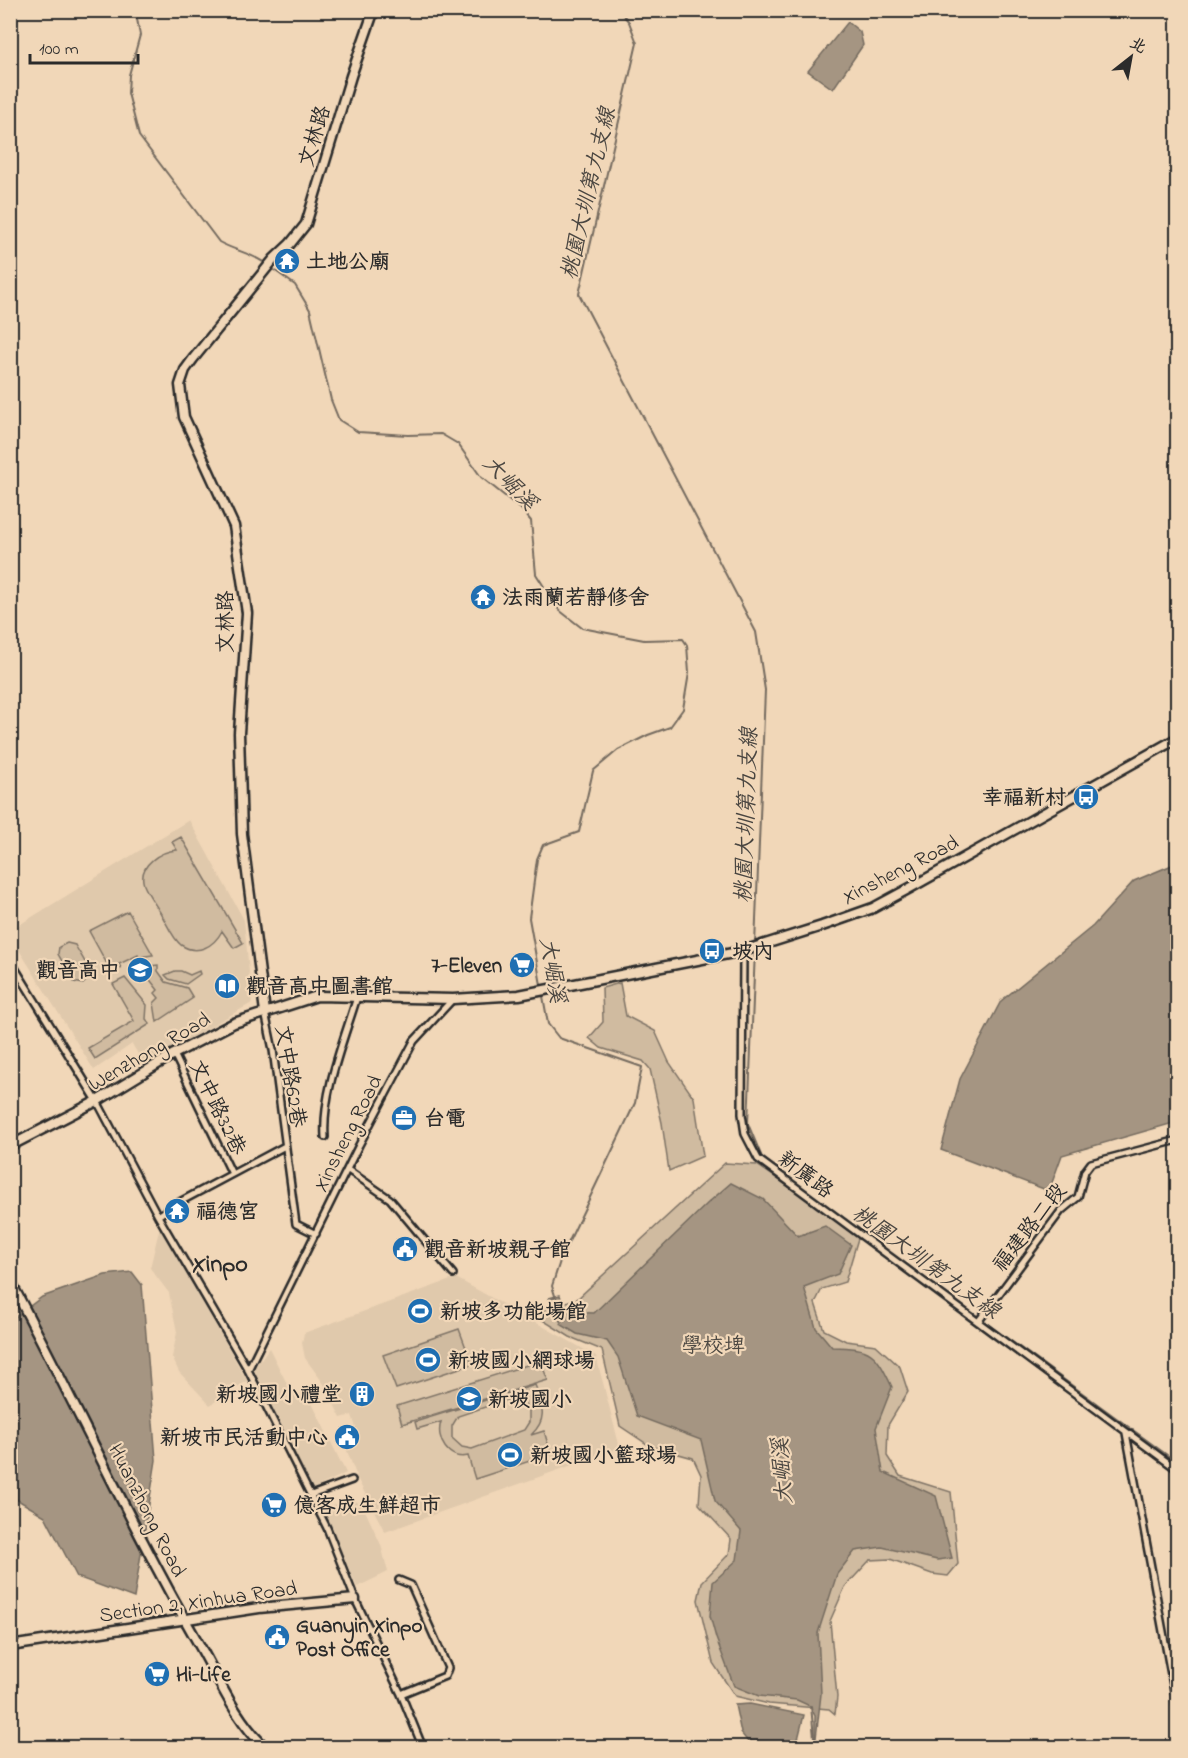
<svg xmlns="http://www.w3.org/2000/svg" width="1188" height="1758" font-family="'Indie Flower','LXGW WenKai TC',sans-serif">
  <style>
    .built { fill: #e0c9ac }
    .green { fill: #d0bba0; stroke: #7e7366; stroke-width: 1.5; fill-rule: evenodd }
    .water { fill: #a59582; stroke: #746b5f; stroke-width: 1.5 }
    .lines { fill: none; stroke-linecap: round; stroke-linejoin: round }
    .stream { stroke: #746b5f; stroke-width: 2 }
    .street-casing { stroke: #2b2b2b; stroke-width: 10 }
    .secondary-casing { stroke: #2b2b2b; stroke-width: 13 }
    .street { stroke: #f1d7b8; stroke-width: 5 }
    .secondary { stroke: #f1d7b8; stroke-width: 8 }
    .labels { text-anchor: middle; stroke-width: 4.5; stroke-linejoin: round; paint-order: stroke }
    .street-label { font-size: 21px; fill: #2b2b2b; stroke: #f1d7b8 }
    .poi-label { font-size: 21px; font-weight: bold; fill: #2b2b2b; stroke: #f1d7b8; text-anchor: start }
    .park-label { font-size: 21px; fill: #4c4842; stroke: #f1d7b8 }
    .water-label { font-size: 22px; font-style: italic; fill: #4a4641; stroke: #f1d7b8 }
    .quarter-label { font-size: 24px; font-weight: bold; fill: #2b2b2b; stroke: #f1d7b8 }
  </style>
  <rect width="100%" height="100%" fill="#f1d7b8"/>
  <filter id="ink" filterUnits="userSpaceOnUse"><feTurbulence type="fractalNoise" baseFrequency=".0167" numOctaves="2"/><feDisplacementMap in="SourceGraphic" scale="12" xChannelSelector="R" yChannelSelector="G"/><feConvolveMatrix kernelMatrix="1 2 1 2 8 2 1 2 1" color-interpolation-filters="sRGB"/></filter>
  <g filter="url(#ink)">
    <!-- built -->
    <path class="built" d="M189 820 244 920 252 1003 144 1064 132 1044 94 1070 11 937V930Z
      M160 1226 247 1381 210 1405 179 1372 172 1357 177 1332 169 1293 150 1268Z
      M456 1278 596 1356 620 1448 385 1532 358 1480 346 1448 359 1438 352 1415 341 1418 324 1384 305 1358 302 1343 304 1333Z
      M269 1348 293 1396 307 1393 346 1473 313 1489 254 1369Z
      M351 1498 363 1506 381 1545 388 1572 357 1587 323 1509Z"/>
    <!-- green -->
    <path class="green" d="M181 837 243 943 234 948 222 931C214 946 198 956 181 945 173 939 166 922 161 914 156 905 148 895 144 885 137 865 161 851 177 850L172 842Z
      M128 911 153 955 139 957 138 955 119 964 121 968 110 974 106 966 107 964 89 931Z
      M67 943 75 945C81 957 97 974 83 984L74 982 58 954 59 947Z
      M158 965V971L166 982 187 988 193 998 157 1022 154 1003 159 998 155 993 158 990 144 972 149 966Z
      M175 971H181L190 975 199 971 200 974 186 984 169 979 165 975Z
      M125 978 147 1005 146 1019 150 1024 95 1059 88 1048 134 1021 113 984Z
      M620 983 626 1016 655 1031 669 1062 694 1098 703 1156 669 1171 662 1123 650 1069 643 1061 601 1048 589 1038 603 1022 602 988Z
      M725 1163 757 1165 859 1235 845 1282 822 1289 815 1303 824 1330 846 1341 876 1345 900 1367 908 1392 888 1425 887 1456 900 1476 951 1492 958 1564 948 1576 932 1574 890 1559 870 1560 845 1587 830 1621 837 1697 835 1714 829 1709 769 1704 735 1696 713 1663 698 1600 702 1582 729 1554 731 1539 699 1504 701 1475 693 1458 650 1446 620 1426 602 1350 570 1337 536 1316 547 1307 577 1299Z
      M459 1329 472 1364 396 1389 383 1355Z
      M540 1361 548 1380 402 1424 397 1406Z
      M535 1385 537 1390 531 1393C547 1406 545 1422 531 1435L544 1431 551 1454 475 1479 468 1456C449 1461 435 1439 441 1422L417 1429 415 1422ZM509 1399 522 1402 529 1408V1422L524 1430 472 1449 462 1447 452 1438V1426L458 1416Z"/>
    <!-- water -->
    <path class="water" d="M848 22 860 32 863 45 833 89 808 71Z
      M1177 863V1122L1062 1155 1049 1191 941 1150 960 1079 1001 1001 1093 926 1134 881Z
      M731 1183 763 1199 798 1236 825 1226 851 1245 838 1274 804 1287 816 1328 832 1347C872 1348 875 1351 892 1387L876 1428 883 1472 936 1496 952 1558 937 1560 882 1547 855 1551 837 1574 818 1633 821 1694 815 1747V1716L810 1706 797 1700 759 1696 734 1686 716 1638 710 1616 713 1582 737 1560 741 1531 715 1501 701 1440 637 1416 618 1357 607 1341 577 1334 562 1325 549 1298 560 1295 565 1312 594 1313 709 1202Z
      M132 1272 142 1285 156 1460 134 1598 77 1577 45 1516 11 1496 10 1321 42 1297 105 1275Z
      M750 1704 804 1715 796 1747H752L741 1733 735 1705Z"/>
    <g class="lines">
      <!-- stream -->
      <path class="stream" d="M132 10 137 19 140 35 129 75 128 93 139 136 219 242C233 250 254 254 266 264
        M619 10 629 22 637 43 579 294 756 632 765 690 755 945
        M270 267 295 285 310 310 331 400 339 420 358 432 408 435 441 434 458 444 481 477 521 509 531 521 536 574 559 610 582 628 644 640 683 639 687 645 689 673 683 709 670 727 648 735 618 750 593 771 579 832 543 845 537 859 529 918 548 1024 559 1038 642 1067 635 1103 561 1258 552 1286 556 1299
        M755 950 748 1124 763 1160 1178 1463
        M811 1706 815 1748"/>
      <!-- street casing -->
      <g class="street-casing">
        <path id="street" d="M743 951 742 1114 745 1134 758 1159 1178 1470
          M10 960 97 1101 158 1216 248 1370 327 1528 355 1599 401 1694 423 1748
          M265 1012 273 1050 296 1224 316 1234
          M174 1054 232 1174
          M325 1137C322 1092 344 1040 357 997
          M348 1170 390 1199 453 1274
          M158 1216 174 1205 285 1146
          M978 1322 1061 1211 1078 1197 1085 1171 1091 1163 1178 1140
          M248 1370 359 1145 414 1041 452 1000
          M1126 1433 1178 1712
          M311 1495 352 1480
          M399 1580 411 1585 448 1668 445 1676 401 1694"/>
      </g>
      <!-- secondary casing -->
      <g class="secondary-casing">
        <path id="secondary" d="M265 1012 242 834 239 733 247 613 234 526 184 417 180 385 185 370 193 359 274 259 290 244 306 224 351 76 374 10
          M10 1146 97 1101 174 1054 234 1023 317 996 453 999 519 995 743 951 822 926 873 908 910 888 1178 738
          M10 1281C74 1400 130 1524 197 1641 218 1677 234 1719 266 1748
          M10 1646 259 1608 355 1599"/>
      </g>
      <!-- street -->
      <use href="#street" class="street"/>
      <!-- secondary -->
      <use href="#secondary" class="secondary"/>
    </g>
  </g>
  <!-- icons -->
  <defs>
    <g id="temple-disc" transform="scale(1.35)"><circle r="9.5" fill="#1f6fb2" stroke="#f1d7b8"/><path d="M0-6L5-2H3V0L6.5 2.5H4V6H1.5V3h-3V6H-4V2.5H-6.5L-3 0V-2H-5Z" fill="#fff"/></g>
    <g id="bus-disc" transform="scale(1.35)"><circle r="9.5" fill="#1f6fb2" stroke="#f1d7b8"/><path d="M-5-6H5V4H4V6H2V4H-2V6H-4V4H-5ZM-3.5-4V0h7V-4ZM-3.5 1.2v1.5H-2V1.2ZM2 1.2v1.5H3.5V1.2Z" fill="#fff"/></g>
    <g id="supermarket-disc" transform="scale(1.35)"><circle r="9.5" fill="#1f6fb2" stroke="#f1d7b8"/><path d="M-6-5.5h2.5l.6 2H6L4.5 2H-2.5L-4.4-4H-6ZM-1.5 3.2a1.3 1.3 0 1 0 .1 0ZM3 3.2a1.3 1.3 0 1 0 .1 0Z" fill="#fff"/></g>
    <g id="school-disc" transform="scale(1.35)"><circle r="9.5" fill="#1f6fb2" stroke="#f1d7b8"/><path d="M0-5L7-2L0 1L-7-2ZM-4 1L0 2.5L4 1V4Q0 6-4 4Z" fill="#fff"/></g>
    <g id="library-disc" transform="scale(1.35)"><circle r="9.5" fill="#1f6fb2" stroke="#f1d7b8"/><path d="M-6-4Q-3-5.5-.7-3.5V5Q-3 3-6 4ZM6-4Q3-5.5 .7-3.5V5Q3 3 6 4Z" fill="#fff"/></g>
    <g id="office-disc" transform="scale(1.35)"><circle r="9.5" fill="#1f6fb2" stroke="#f1d7b8"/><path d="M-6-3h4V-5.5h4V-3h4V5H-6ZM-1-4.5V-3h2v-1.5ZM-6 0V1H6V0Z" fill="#fff"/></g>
    <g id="civic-disc" transform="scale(1.35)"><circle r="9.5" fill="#1f6fb2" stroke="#f1d7b8"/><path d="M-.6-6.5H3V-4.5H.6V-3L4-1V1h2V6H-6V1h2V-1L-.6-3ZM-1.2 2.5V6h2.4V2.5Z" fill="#fff"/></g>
    <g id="stadium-disc" transform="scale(1.35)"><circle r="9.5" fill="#1f6fb2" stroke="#f1d7b8"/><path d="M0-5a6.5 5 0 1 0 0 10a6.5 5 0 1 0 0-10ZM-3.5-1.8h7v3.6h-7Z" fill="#fff"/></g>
    <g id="building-disc" transform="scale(1.35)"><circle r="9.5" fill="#1f6fb2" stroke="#f1d7b8"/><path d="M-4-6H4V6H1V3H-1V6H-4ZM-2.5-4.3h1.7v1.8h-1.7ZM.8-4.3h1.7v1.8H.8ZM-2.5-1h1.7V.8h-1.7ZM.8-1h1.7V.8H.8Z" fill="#fff"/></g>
  </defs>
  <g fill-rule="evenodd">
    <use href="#temple-disc" x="287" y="261"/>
    <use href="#temple-disc" x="483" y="597"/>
    <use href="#bus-disc" x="1086" y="797"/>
    <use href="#bus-disc" x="712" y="951"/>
    <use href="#supermarket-disc" x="522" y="965"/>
    <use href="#school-disc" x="140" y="970"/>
    <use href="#library-disc" x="227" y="986"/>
    <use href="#office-disc" x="404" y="1118"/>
    <use href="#temple-disc" x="177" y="1211"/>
    <use href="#civic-disc" x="405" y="1249"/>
    <use href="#stadium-disc" x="420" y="1311"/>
    <use href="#stadium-disc" x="428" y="1360"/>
    <use href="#building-disc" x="362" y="1394"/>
    <use href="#school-disc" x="469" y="1399"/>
    <use href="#civic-disc" x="347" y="1437"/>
    <use href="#stadium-disc" x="510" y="1455"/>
    <use href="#supermarket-disc" x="274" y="1505"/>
    <use href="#civic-disc" x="277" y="1637"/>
    <use href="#supermarket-disc" x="157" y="1674"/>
  </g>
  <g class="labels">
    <!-- street labels -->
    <g class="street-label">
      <text transform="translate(314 136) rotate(-73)" y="7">文林路</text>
      <text transform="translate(225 622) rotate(-90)" y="7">文林路</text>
      <text transform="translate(900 869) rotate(-27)" y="7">Xinsheng Road</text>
      <text transform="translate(149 1051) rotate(-30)" y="7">Wenzhong Road</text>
      <text transform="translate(291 1076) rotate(81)" y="7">文中路62巷</text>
      <text transform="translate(218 1107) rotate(64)" y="7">文中路32巷</text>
      <text transform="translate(347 1133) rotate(-63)" y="7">Xinsheng Road</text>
      <text transform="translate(806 1174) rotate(37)" y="7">新廣路</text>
      <text transform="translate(1029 1227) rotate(-52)" y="7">福建路二段</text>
      <text transform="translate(148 1510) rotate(63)" y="7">Huanzhong Road</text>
      <text transform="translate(198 1601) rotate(-8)" y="7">Section 2, Xinhua Road</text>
    </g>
    <!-- poi labels -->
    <g class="poi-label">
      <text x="306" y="268">土地公廟</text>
      <text x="502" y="604">法雨蘭若靜修舍</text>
      <text x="1066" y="804" text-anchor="end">幸福新村</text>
      <text x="732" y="958">坡內</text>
      <text x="502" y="972" text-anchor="end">7-Eleven</text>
      <text x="120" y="977" text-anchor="end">觀音高中</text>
      <text x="246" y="993">觀音高中圖書館</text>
      <text x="424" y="1125">台電</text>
      <text x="196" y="1218">福德宮</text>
      <text x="424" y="1256">觀音新坡親子館</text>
      <text x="440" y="1318">新坡多功能場館</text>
      <text x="448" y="1367">新坡國小網球場</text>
      <text x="342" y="1401" text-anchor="end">新坡國小禮堂</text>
      <text x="488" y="1406">新坡國小</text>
      <text x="328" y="1444" text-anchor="end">新坡市民活動中心</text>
      <text x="530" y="1462">新坡國小籃球場</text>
      <text x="294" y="1512">億客成生鮮超市</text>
      <text x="296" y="1632">Guanyin Xinpo<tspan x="296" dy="24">Post Office</tspan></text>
      <text x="176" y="1681">Hi-Life</text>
    </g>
    <!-- park labels -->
    <g class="park-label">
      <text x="713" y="1352">學校埤</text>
    </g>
    <!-- water labels -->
    <g class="water-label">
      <text transform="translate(587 193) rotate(-77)" y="8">桃園大圳第九支線</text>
      <text transform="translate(511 482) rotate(46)" y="8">大崛溪</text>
      <text transform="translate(745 815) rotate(-88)" y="8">桃園大圳第九支線</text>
      <text transform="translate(554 970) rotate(80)" y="8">大崛溪</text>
      <text transform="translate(927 1261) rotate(36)" y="8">桃園大圳第九支線</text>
      <text transform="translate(781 1471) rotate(-94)" y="8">大崛溪</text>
    </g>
    <!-- quarter labels -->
    <g class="quarter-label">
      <text x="220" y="1271">Xinpo</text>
    </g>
  </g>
  <!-- margin -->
  <rect width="1188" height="1758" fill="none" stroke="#f1d7b8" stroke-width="36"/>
  <rect x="18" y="18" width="1152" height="1722" fill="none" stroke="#2b2b2b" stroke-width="2" filter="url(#ink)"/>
  <!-- north arrow -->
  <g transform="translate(1131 57) rotate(31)" stroke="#f1d7b8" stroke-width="4.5" paint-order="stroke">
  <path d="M0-4.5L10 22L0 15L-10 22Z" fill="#2b2b2b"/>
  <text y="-9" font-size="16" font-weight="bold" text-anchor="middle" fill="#2b2b2b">北</text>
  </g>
  <!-- scale -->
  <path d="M30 54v9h108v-9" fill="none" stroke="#2b2b2b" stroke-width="3"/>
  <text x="39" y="54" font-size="18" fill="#2b2b2b" stroke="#f1d7b8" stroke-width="4.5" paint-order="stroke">100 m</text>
</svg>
